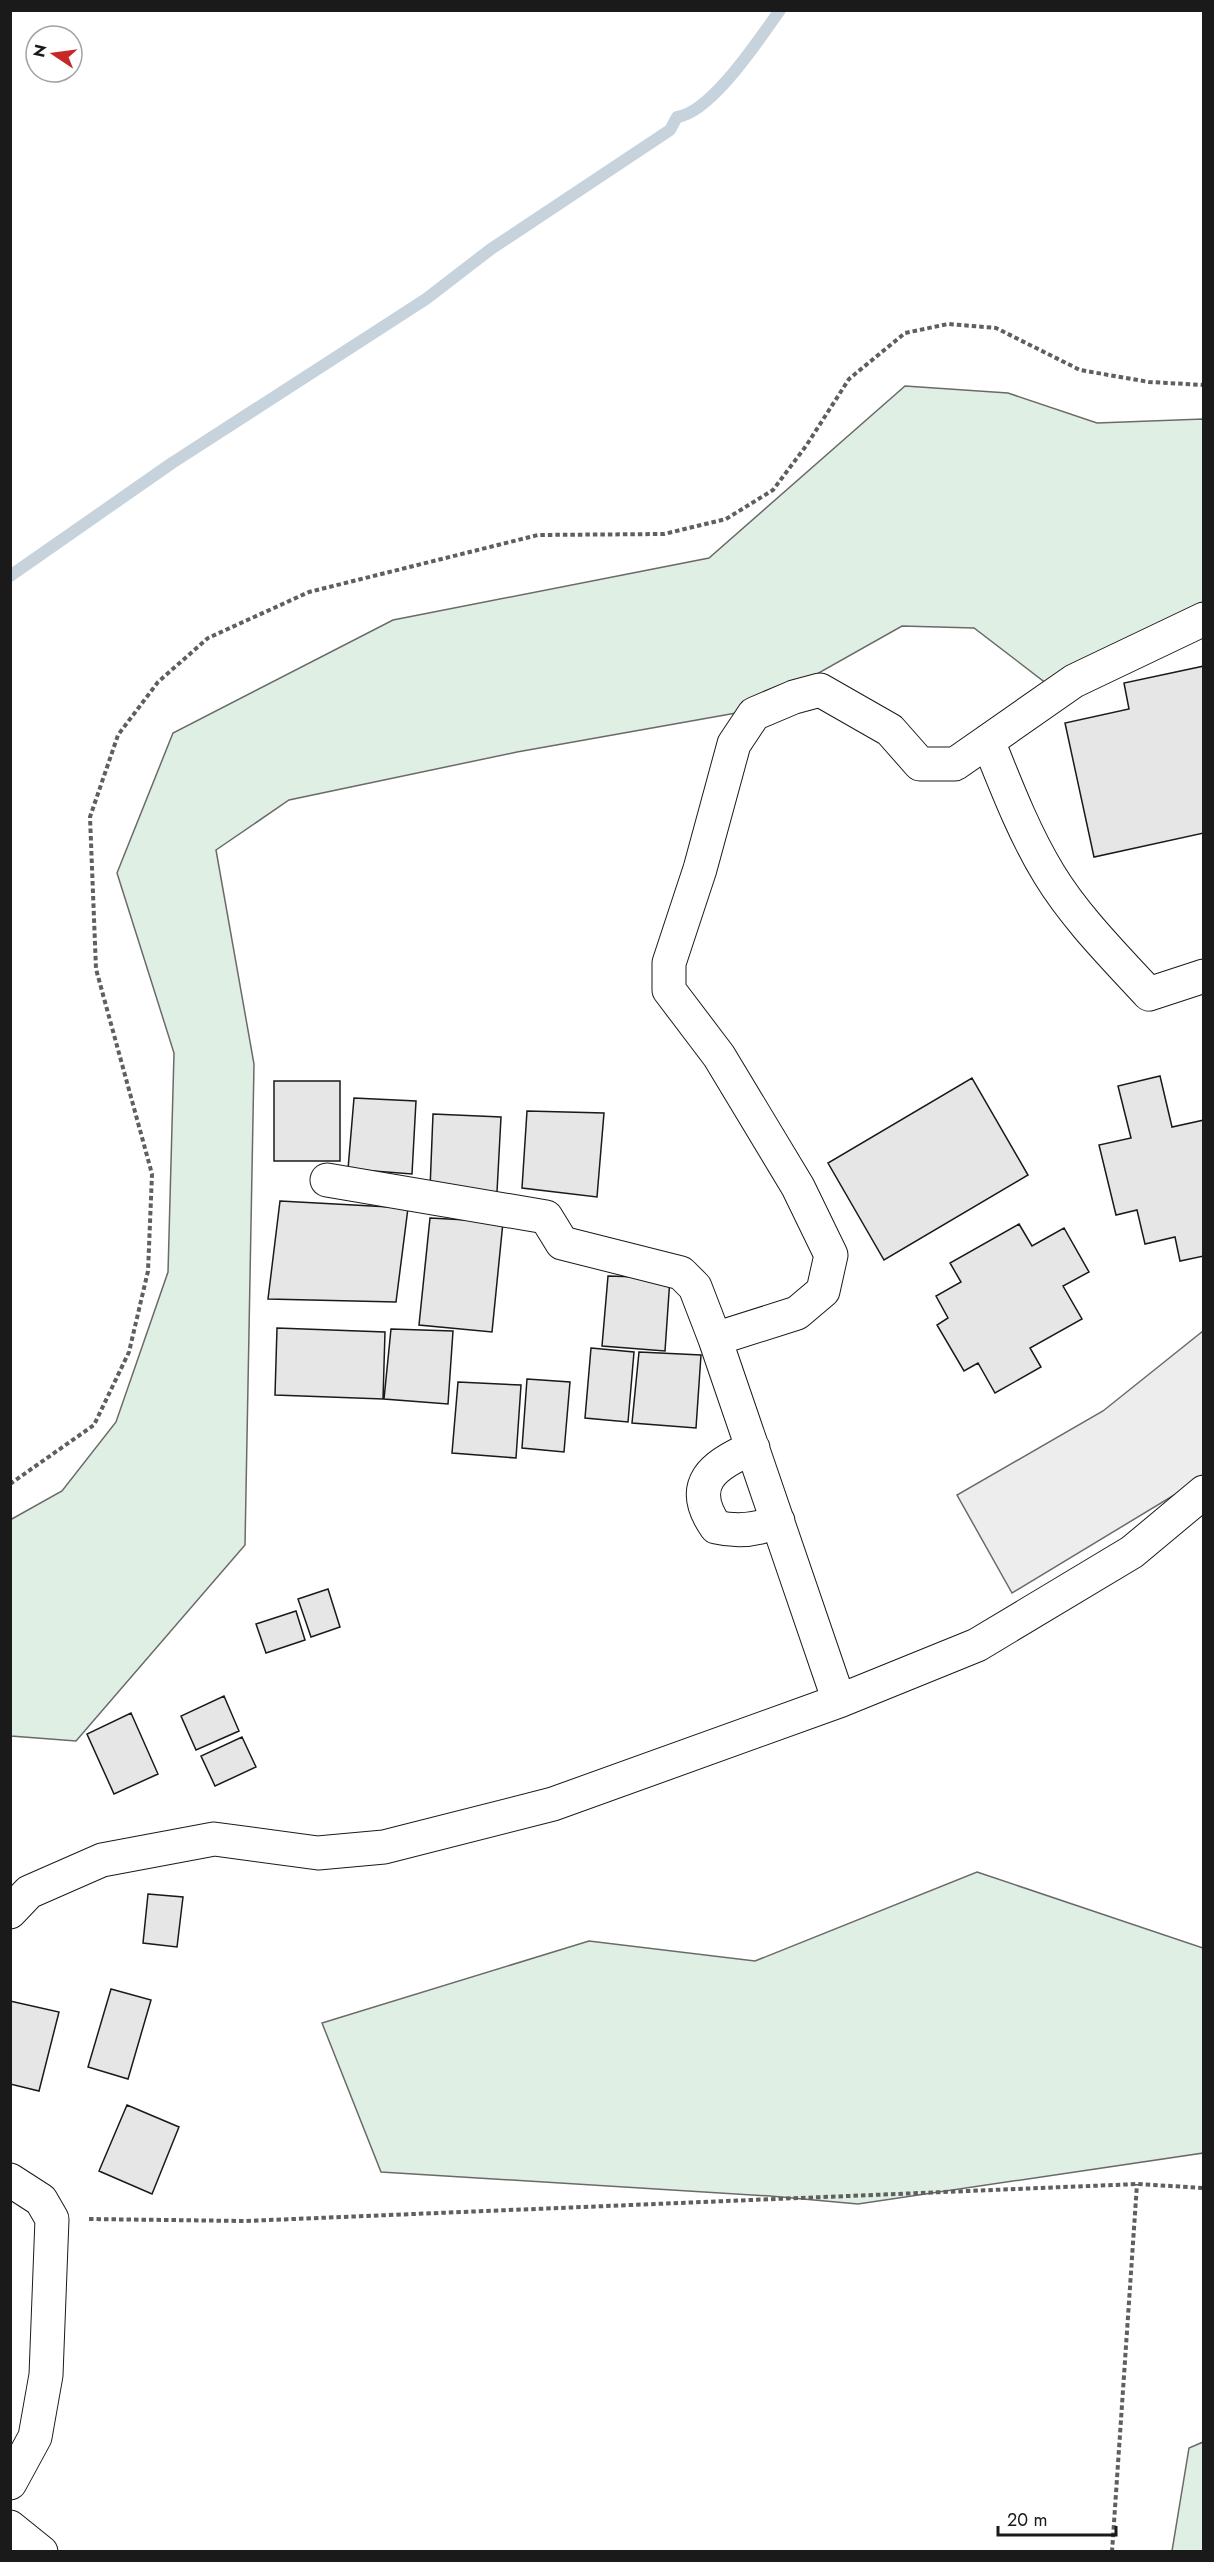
<svg xmlns="http://www.w3.org/2000/svg" width="1214" height="2562" font-family="Jost,sans-serif">
  <style>
    .green { fill: #e0efe3; stroke: #6a6a6a; stroke-width: 1.5 }
    .parking { fill: #ededed; stroke: #6a6a6a; stroke-width: 1.5 }
    .lines { fill: none; stroke-linecap: round; stroke-linejoin: round }
    .stream { stroke: #c6d2dc; stroke-width: 12 }
    .building { fill: #e6e6e6; stroke: #1a1a1a; stroke-width: 1.5 }
    .minor-casing { stroke: #1a1a1a; stroke-width: 35 }
    .major-casing { stroke: #1a1a1a; stroke-width: 35 }
    .path { stroke: #5f5f5f; stroke-width: 4; stroke-dasharray: 4.5 3; stroke-linecap: butt }
    .minor { stroke: #fff; stroke-width: 33 }
    .major { stroke: #fff; stroke-width: 33 }
  </style>
  <rect width="100%" height="100%" fill="#fff"/>
  <!-- green -->
  <path class="green" d="M905 386 1008 393 1097 423 1203 419V619L1055 690 974 628 902 626 753 710 517 752 289 800 216 850 254 1064 245 1545 76 1741 11 1736 10 1520 62 1491 116 1422 168 1272 174 1053 117 873 173 733 393 620 709 558Z
    M977 1872 1203 1948V2153L858 2204 770 2196 381 2172 322 2023 589 1941 755 1961Z
    M1203 2442V2551H1172L1189 2448Z"/>
  <!-- parking -->
  <path class="parking" d="M1203 1331 1204 1477 1012 1593 957 1495 1103 1411Z"/>
  <g class="lines">
    <!-- stream -->
    <path class="stream" d="M10 576 172 463 426 299 491 249 670 130 677 117C711 113 760 38 780 10"/>
  </g>
  <!-- building -->
  <path class="building" d="M1204 666V833L1094 857 1065 723 1129 709 1124 683Z
    M1160 1076 1172 1127 1204 1120V1256L1180 1261 1175 1237 1145 1244 1137 1210 1116 1215 1099 1145 1131 1138 1118 1086Z
    M972 1078 1028 1175 884 1260 828 1163Z
    M274 1081H340V1161H274Z
    M354 1098 416 1101 412 1174 348 1169Z
    M527 1111 604 1113 597 1197 522 1188Z
    M433 1114 501 1117 497 1192 430 1189Z
    M280 1201 408 1208 396 1302 268 1299Z
    M430 1218 503 1222 492 1332 419 1325Z
    M1019 1224 1032 1246 1064 1228 1089 1272 1063 1286 1082 1319 1030 1348 1041 1367 995 1393 978 1363 964 1371 937 1325 948 1318 936 1296 961 1282 950 1263Z
    M608 1276 670 1278 665 1351 602 1346Z
    M277 1328 385 1332 383 1399 275 1395Z
    M391 1329 453 1331 448 1404 384 1399Z
    M591 1348 634 1352 628 1422 585 1418Z
    M639 1352 701 1355 696 1428 632 1423Z
    M527 1379 570 1382 564 1452 522 1448Z
    M458 1382 521 1385 516 1458 452 1453Z
    M328 1589 340 1627 311 1637 298 1599Z
    M296 1611 305 1640 266 1653 256 1624Z
    M224 1696 239 1731 196 1750 181 1716Z
    M131 1713 158 1774 114 1794 87 1734Z
    M242 1737 256 1767 215 1786 201 1756Z
    M148 1894 183 1897 177 1947 143 1943Z
    M111 1989 151 2000 128 2079 88 2067Z
    M10 2001 59 2012 39 2091 10 2084Z
    M127 2105 179 2127 152 2194 99 2171Z"/>
  <g class="lines">
    <!-- minor casing -->
    <g class="minor-casing">
      <path id="minor" d="M988 741C1006 786 1024 833 1049 874 1075 917 1115 957 1149 994L1204 976
        M327 1180 546 1217 562 1243 681 1273 695 1287 715 1339 839 1701
        M715 1339 797 1313 823 1291 831 1255 798 1187 719 1056 669 990V963L700 869 734 744 754 714 794 697 820 690 890 730 920 764H955L1074 681 1204 619
        M753 1448C714 1464 686 1484 716 1527 737 1532 758 1530 778 1521
        M10 1912 29 1892 102 1860 214 1839 318 1853 384 1847 553 1804 839 1701 977 1645 1132 1552 1204 1492
        M10 2180 41 2200 52 2219 46 2375 35 2437 10 2483"/>
    </g>
    <!-- major casing -->
    <g class="major-casing">
      <path id="major" d="M10 2527 41 2552"/>
    </g>
    <!-- path -->
    <path class="path" d="M10 1484 94 1425 129 1352 148 1271 152 1174 96 969 90 817 118 735 158 682 208 638 309 592 538 535 664 534 726 519 773 490 806 446 849 379 905 333 948 324 996 328 1080 370 1149 382 1204 385
      M89 2219 245 2221 1137 2184 1204 2188
      M1112 2552 1137 2184"/>
    <!-- minor -->
    <use href="#minor" class="minor"/>
    <!-- major -->
    <use href="#major" class="major"/>
  </g>
  <!-- border -->
  <rect width="1214" height="2562" fill="none" stroke="#1a1a1a" stroke-width="24"/>
  <!-- north arrow -->
  <g transform="translate(54 54) rotate(283)"><circle r="28" fill="#ffffff" stroke="#a3a3a3" stroke-width="1.5"/>
  <path d="M0-4.5L10 22L0 15L-10 22Z" fill="#c62828"/>
  <text y="-9" font-size="16" font-weight="bold" text-anchor="middle" fill="#1a1a1a">N</text>
  </g>
  <!-- scale -->
  <path d="M998 2526v9h118v-9" fill="none" stroke="#1a1a1a" stroke-width="3"/>
  <text x="1007" y="2526" font-size="18" fill="#1a1a1a" stroke="#ffffff" stroke-width="4.5" paint-order="stroke">20 m</text>
</svg>
